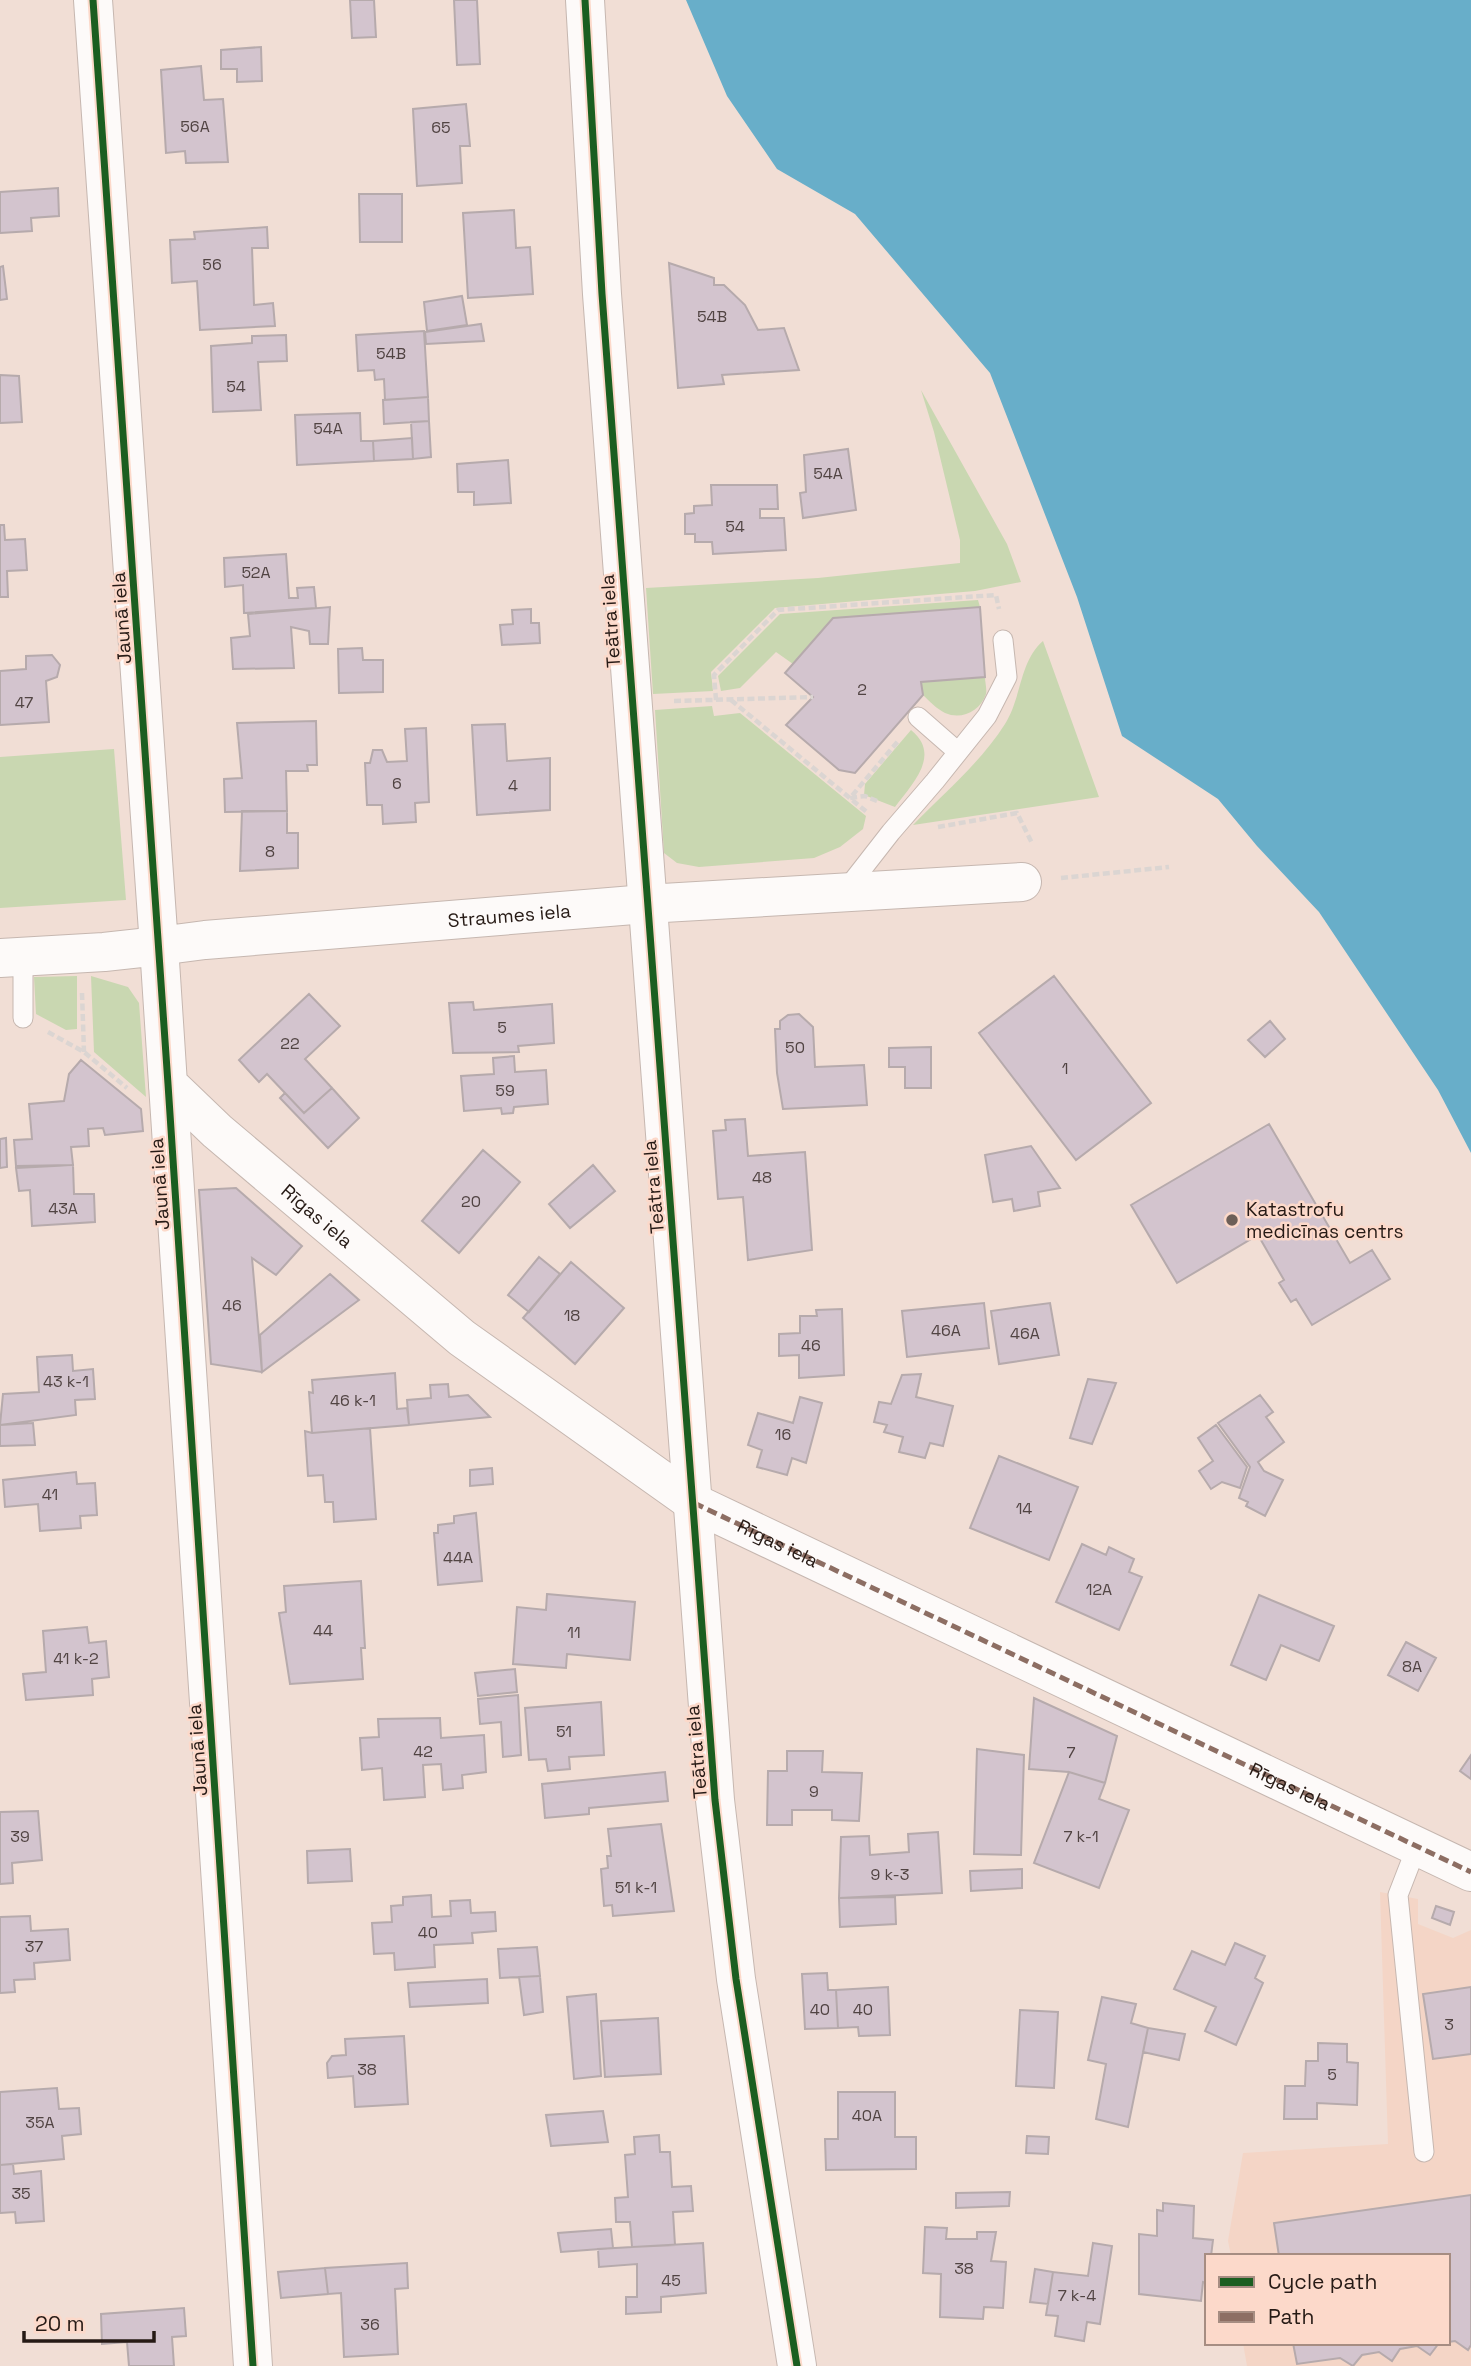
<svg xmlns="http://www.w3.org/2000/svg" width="1471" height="2366" font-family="'Space Grotesk',sans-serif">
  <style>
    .built { fill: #f4d5c6 }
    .green { fill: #c9d7b1 }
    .water { fill: #68aec9 }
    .building { fill: #d3c4ce; stroke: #b6aaac; stroke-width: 2 }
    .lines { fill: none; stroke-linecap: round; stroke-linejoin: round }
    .service-casing { stroke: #c6b7b0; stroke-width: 21 }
    .minor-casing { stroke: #c6b7b0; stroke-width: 40 }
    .tertiary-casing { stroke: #c6b7b0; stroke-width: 40 }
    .path { stroke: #dbd5d2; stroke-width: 4.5; stroke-dasharray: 7 3.5; stroke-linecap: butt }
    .service { stroke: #fdfaf9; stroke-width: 19 }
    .minor { stroke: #fdfaf9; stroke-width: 38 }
    .tertiary { stroke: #fdfaf9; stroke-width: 38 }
    .quiet { stroke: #8d6e63; stroke-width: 5; stroke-dasharray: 10 5; stroke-linecap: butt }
    .cycleway-casing { stroke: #fcd9ca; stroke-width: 11 }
    .cycleway { stroke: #1b5e20; stroke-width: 7 }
    .poi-dot { fill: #6d5f58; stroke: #fcd9ca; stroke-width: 2.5 }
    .labels { text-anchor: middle; stroke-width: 5; stroke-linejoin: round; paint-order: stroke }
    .number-label { font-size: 16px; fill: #514443 }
    .street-label { font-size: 19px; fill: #261a15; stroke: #fcd9ca }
    .poi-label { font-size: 19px; fill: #261a15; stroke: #fcd9ca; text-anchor: start }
  </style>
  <rect width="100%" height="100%" fill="#f1ded5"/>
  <!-- built -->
  <path class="built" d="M1380 1892 1418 1899V1924L1453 1938 1471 1930V2366H1247L1243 2343H1448V2256H1231L1228 2241 1243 2153 1388 2144Z"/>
  <!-- green -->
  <path class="green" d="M921 390 1007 544 1021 582 975 591 775 608 711 672 713 691 653 694 646 588 818 578 960 563V540L934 432Z
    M978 600 980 607 833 618 793 664 776 652 740 688 721 691 718 676 780 614Z
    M1043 641 1099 797 913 825C944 793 981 762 1005 724 1022 697 1019 662 1043 641Z
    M985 677C985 682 987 689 986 694 980 712 961 720 945 713 937 709 929 701 923 695L921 682Z
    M712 706 714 716 740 713 866 816 863 829 840 847 814 858 699 867 677 863 664 853 655 710Z
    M911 730C942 755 912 784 895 807L864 795 865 784Z
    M114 749 126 900 0 908V757Z
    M77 976V1029L66 1030 36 1014 34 977Z
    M91 976 128 987 139 1003 146 1097 94 1052Z"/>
  <!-- water -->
  <path class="water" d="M686 0H1471V1153L1438 1090 1319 912 1257 846 1218 799 1122 736 1077 597 990 373 855 214 777 169 727 96Z"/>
  <!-- building -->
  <path class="building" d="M350 0H374L376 37 352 38Z
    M454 0H477L480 64 457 65Z
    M261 47 262 81 237 82V69H221V50Z
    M201 66 204 100 223 99 228 162 186 163 185 151 166 153 161 70Z
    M466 104 470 146H460L462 183 417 186 413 109Z
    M58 188 59 216 31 218 32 231 0 233V192Z
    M359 194H402V242H360Z
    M514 210 516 248 530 247 533 294 468 298 463 213Z
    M267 227 268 248H252L254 305 273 303 275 326 200 330 197 281 172 283 170 240 195 239 194 232Z
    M669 263 714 278V285H724L745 305 758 330 784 328 799 370 722 375 724 384 678 388Z
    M3 266 7 299 0 300V267Z
    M462 296 467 325 427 331 424 302Z
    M481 324 484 341 426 344 425 332Z
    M424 331 428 397 385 400 384 379 375 380 374 370 358 371 356 335Z
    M286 335 287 361 258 362 261 410 213 412 211 346 252 343V336Z
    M0 375 19 376 22 422 0 423Z
    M428 397 429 421 384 424 383 400Z
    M360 413 361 441H373L374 461 297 465 295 415Z
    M429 421 431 457 413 459 411 422Z
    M412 438 413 459 374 461 373 441Z
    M848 449 856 510 803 518 800 493 806 492 804 455Z
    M508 460 511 503 474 505V492H458L457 464Z
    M711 485H777L778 509H760V518H784L786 550 713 554 712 542H695V534H685V514L694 513V506L712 505Z
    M0 525H4L5 540 25 539 27 570 7 571 8 597H0Z
    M286 554 289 598H298L297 588 314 587 316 608 244 613 243 585 225 587 224 558Z
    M330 607 328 644H310L309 631 291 627 294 668 233 669 231 638 250 636 248 614Z
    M980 607 985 677 921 682 923 695 855 773 839 770 786 725 813 697 785 673 833 618Z
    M531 609V623H539L540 643 502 645 500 625 513 624 512 610Z
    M362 648 363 660H383V692L339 693 338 649Z
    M52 655 60 665 57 677 46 681 49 722 0 725V671L26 669V656Z
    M316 721 317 765H307L308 771H286L287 811 225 812 224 779 242 778 237 723Z
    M505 724 507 761 550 758V810L477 815 472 725Z
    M426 728 429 802 415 803 416 822 383 824 382 805H367L365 763H370L373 750H382L387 762 407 761 405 729Z
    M242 811H287V833H298V868L240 871Z
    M1054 976 1151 1103 1076 1160 979 1033Z
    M309 994 340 1026 305 1059 332 1088 304 1113 267 1074 259 1082 239 1060Z
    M473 1002 474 1010 552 1004 554 1043 518 1046 519 1052 453 1053 449 1003Z
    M799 1014 813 1027 815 1067 864 1065 867 1105 783 1109 777 1073 775 1029H780V1021L788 1015Z
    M1270 1021 1285 1039 1265 1057 1248 1040Z
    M931 1047V1088H905V1067H889V1048Z
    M514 1056 515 1072 546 1070 548 1104 514 1107 513 1113 502 1114 501 1108 464 1111 461 1076 494 1074 493 1058Z
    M81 1060 141 1109 143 1131 105 1135 103 1128 88 1129 89 1146 71 1147 73 1165 16 1166 14 1140 32 1139 29 1104 64 1101 69 1074Z
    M332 1088 359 1118 328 1148 280 1098 285 1093 304 1113Z
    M745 1119 748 1156 805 1152 812 1250 748 1260 743 1197 718 1199 713 1131 726 1130 725 1120Z
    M1269 1124 1350 1263 1372 1250 1390 1279 1312 1325 1296 1299 1291 1302 1279 1283 1284 1280 1258 1235 1177 1283 1131 1205Z
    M6 1138 7 1167 0 1168V1139Z
    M1031 1146 1060 1188 1038 1192 1040 1206 1014 1211 1012 1199 993 1202 985 1155Z
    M483 1150 520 1182 459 1253 422 1221Z
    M73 1165 74 1194H94L95 1222 32 1226 30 1190 19 1191 16 1168Z
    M593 1165 615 1191 570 1228 549 1204Z
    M236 1188 302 1246 276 1275 252 1258 262 1372 211 1364 199 1190Z
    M539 1257 560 1274 529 1312 508 1295Z
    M571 1262 624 1308 575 1364 523 1318Z
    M330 1274 359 1300 262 1372 260 1335Z
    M984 1303 989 1348 907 1357 902 1311Z
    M1050 1303 1059 1355 999 1364 991 1311Z
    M842 1309 844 1375 799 1378V1355L779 1356V1334L800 1333V1316H817L816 1310Z
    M72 1355 73 1371 93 1369 95 1399 75 1400 76 1415 0 1425 3 1394 39 1392 37 1357Z
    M395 1373 397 1409 407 1408 409 1425 312 1433 309 1392 313 1393 312 1380Z
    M921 1374 916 1397 953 1406 943 1446 930 1443 925 1458 899 1452 903 1437 884 1432 887 1425 874 1422 879 1402 891 1404 902 1375Z
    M1088 1379 1116 1383 1092 1444 1070 1438Z
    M448 1384 449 1397 468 1395 490 1417 409 1425 407 1400 431 1398 430 1385Z
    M1260 1395 1273 1412 1266 1417 1284 1442 1258 1462 1264 1471 1283 1480 1265 1516 1246 1506 1248 1502 1239 1498 1250 1467 1218 1423Z
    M800 1397 822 1403 806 1463 792 1458 787 1475 757 1467 762 1450 748 1445 758 1413 793 1423Z
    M33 1423 35 1445 0 1446V1425Z
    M1216 1425 1247 1467 1240 1488 1222 1482 1211 1489 1199 1471 1213 1461 1198 1438Z
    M370 1428 376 1519 334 1522 333 1502H325L323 1475 308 1476 305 1431 312 1433Z
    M999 1456 1078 1487 1049 1560 970 1528Z
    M492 1468 493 1484 470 1486V1470Z
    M76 1472 77 1484 95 1483 97 1515 80 1516 81 1528 40 1531 38 1504 5 1507 3 1480Z
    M476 1513 482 1581 438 1585 434 1533H438V1525L454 1523V1516Z
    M1082 1544 1106 1555 1109 1547 1134 1559 1129 1572 1142 1577 1119 1630 1056 1602Z
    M361 1581 365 1648H361L363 1679 290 1684 279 1613 286 1612 284 1586Z
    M547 1594 635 1602 630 1660 567 1654 566 1668 513 1664 517 1607 546 1610Z
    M1259 1595 1334 1626 1319 1661 1281 1645 1266 1680 1231 1665Z
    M87 1627 89 1643 106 1641 109 1677 92 1679 93 1695 26 1700 23 1674 46 1672 43 1631Z
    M1406 1642 1436 1658 1418 1691 1388 1675Z
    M515 1669 517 1692 478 1696 475 1673Z
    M518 1695 521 1755 503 1757 501 1722 480 1724 478 1699Z
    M1034 1698 1117 1736 1105 1783 1069 1772 1029 1769Z
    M601 1702 604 1755 569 1757 570 1769 548 1771 546 1759 529 1760 525 1708Z
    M440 1718 441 1738 484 1735 486 1772 462 1775 463 1788 443 1790 441 1764 423 1765 425 1797 384 1800 382 1768 362 1770 360 1738 379 1737 378 1719Z
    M977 1749 1024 1755 1021 1855 974 1854Z
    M787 1751H823L822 1772 862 1773 859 1821 832 1820V1810H792V1825H767L768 1771H787Z
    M1471 1755V1779L1460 1771Z
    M665 1772 668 1801 589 1808V1814L545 1818 542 1784Z
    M1069 1772 1105 1783 1099 1799 1129 1810 1099 1888 1034 1863Z
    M38 1811 42 1860 12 1863 13 1883 0 1884V1812Z
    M661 1824 674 1911 613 1916 612 1905 604 1906 601 1869 608 1868 607 1856H611L608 1829Z
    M938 1832 942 1893 839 1898 841 1837 869 1836 870 1855 909 1852 908 1834Z
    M350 1849 352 1881 308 1883 307 1851Z
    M1022 1869V1888L971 1891 970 1871Z
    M431 1895 432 1917 451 1916 450 1901 470 1900 471 1913 495 1912 496 1931 472 1933 473 1943 434 1945 435 1967 395 1970 394 1953 374 1954 372 1923 392 1922 391 1906 403 1905V1897Z
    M895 1897 896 1924 840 1927 839 1898Z
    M1436 1906 1454 1912 1450 1925 1432 1918Z
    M30 1916 31 1931 68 1929 70 1960 34 1963 35 1979 14 1980 15 1992 0 1993V1917Z
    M1235 1943 1265 1956 1255 1978 1263 1983 1236 2045 1205 2031 1216 2007 1174 1989 1192 1951 1225 1965Z
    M537 1947 540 1976 500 1978 498 1949Z
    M827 1973 828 1990H836L838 2028 805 2029 802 1974Z
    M540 1976 543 2012 524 2015 519 1977Z
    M487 1979 488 2003 410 2007 408 1983Z
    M888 1987 890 2035 859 2036 858 2027 838 2028 836 1990Z
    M1471 1987V2054L1433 2059 1423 1994Z
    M596 1994 601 2076 574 2079 567 1997Z
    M1102 1997 1136 2004 1131 2023 1148 2028 1128 2127 1096 2119 1106 2064 1088 2060Z
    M1020 2010 1058 2012 1054 2088 1016 2086Z
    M658 2018 661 2074 605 2077 601 2021Z
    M1148 2028 1185 2034 1179 2060 1143 2052Z
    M404 2036 408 2104 355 2107 353 2076 328 2078 327 2063 332 2056 346 2055 345 2039Z
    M1318 2043 1347 2044V2062L1358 2063 1357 2105 1317 2103V2119H1284L1285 2086H1305L1306 2061H1318Z
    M57 2088 59 2109 79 2108 81 2134 62 2136 64 2159 0 2165V2092Z
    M838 2092H895V2137H916V2169L826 2170 825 2139H838Z
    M603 2111 608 2142 551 2146 546 2115Z
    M659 2135 660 2152H670L672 2187 691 2186 693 2211 673 2212 675 2245 632 2247 630 2222H616L615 2198 628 2197 625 2155 635 2154 634 2137Z
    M1027 2136 1049 2137 1048 2154 1026 2153Z
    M13 2164 14 2174 41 2171 44 2221 16 2223 15 2212 0 2213V2165Z
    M1010 2192 1009 2206 956 2208V2193Z
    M1471 2195V2345L1468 2350 1455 2341 1448 2342V2256H1279L1274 2223Z
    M1163 2203 1194 2206 1193 2238 1213 2240 1211 2256H1207V2283L1203 2282 1201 2301 1139 2294V2234L1157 2236V2210L1163 2211Z
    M925 2227 947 2228 946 2239H977V2232H996L991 2261 1006 2262 1003 2308 984 2307 983 2319 940 2317 941 2274 923 2273Z
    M611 2229 613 2248 561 2252 558 2233Z
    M703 2243 706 2293 661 2297V2312L626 2314V2297H637V2264L599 2267 598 2249Z
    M1093 2243 1112 2246 1100 2324 1087 2322 1084 2341 1055 2336 1058 2316 1046 2315 1053 2272 1088 2276Z
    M407 2263 408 2288 395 2289 398 2354 344 2357 341 2293 328 2294 325 2268Z
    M325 2268 328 2294 281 2298 278 2272Z
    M1035 2269 1053 2272 1048 2304 1030 2302Z
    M184 2308 186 2336 172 2337 174 2366H129L127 2342 102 2344 101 2314Z
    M1293 2343H1439L1430 2355 1417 2346 1400 2349 1392 2361 1379 2352 1362 2355 1353 2366 1340 2358 1297 2364Z"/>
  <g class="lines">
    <!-- service casing -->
    <g class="service-casing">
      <path id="service" d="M918 717 958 752
        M845 891 891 832 935 781 987 716 1007 677 1003 640
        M23 1018V956
        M1417 1846 1398 1895 1424 2152"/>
    </g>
    <!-- minor casing -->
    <g class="minor-casing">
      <g id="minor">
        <path id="s1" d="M93 0 159 946 205 940 646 904 1022 882"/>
        <path d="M585 0 602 294 715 1800 736 1979 797 2366"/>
        <path d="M168 1084 253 2366"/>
        <path id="s2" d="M694 1503 1471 1872"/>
      </g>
    </g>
    <!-- tertiary casing -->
    <g class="tertiary-casing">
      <g id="tertiary">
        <path id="s3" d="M0 958 104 952 159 946 168 1084 217 1131 462 1338 694 1503"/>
      </g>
    </g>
    <!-- path -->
    <path class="path" d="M716 700 714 675 778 610 996 595 999 609
      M731 700 868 813
      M674 701 813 697
      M877 801 865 796 850 798 899 740
      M938 827 1017 813 1032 843
      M1061 878 1169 867
      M82 993 84 1052
      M48 1032 84 1052 127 1088"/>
    <!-- service -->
    <use href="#service" class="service"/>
    <!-- minor -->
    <use href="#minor" class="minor"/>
    <!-- tertiary -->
    <use href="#tertiary" class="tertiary"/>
    <!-- quiet -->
    <path class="quiet" d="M694 1503 1471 1872"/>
    <!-- cycleway casing -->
    <g class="cycleway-casing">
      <path id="cycleway" d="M93 0 168 1084 253 2366
        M585 0 602 294 715 1800 736 1979 797 2366"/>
    </g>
    <!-- cycleway -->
    <use href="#cycleway" class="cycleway"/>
  </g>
  <!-- markers -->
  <circle class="poi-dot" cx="1232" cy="1220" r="7"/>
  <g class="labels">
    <!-- number labels -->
    <g class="number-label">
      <text x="195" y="132">56A</text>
      <text x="441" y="133">65</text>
      <text x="212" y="270">56</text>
      <text x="712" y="322">54B</text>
      <text x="391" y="359">54B</text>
      <text x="236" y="392">54</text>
      <text x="328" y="434">54A</text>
      <text x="828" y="479">54A</text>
      <text x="735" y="532">54</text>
      <text x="256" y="578">52A</text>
      <text x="862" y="695">2</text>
      <text x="24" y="708">47</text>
      <text x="397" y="789">6</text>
      <text x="513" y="791">4</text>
      <text x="270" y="857">8</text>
      <text x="502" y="1033">5</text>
      <text x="290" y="1049">22</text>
      <text x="795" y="1053">50</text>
      <text x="1065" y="1074">1</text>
      <text x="505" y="1096">59</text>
      <text x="762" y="1183">48</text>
      <text x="471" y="1207">20</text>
      <text x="63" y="1214">43A</text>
      <text x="232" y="1311">46</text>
      <text x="572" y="1321">18</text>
      <text x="946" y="1336">46A</text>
      <text x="1025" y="1339">46A</text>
      <text x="811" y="1351">46</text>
      <text x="66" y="1387">43 k-1</text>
      <text x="353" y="1406">46 k-1</text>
      <text x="783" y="1440">16</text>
      <text x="50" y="1500">41</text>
      <text x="1024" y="1514">14</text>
      <text x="458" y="1563">44A</text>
      <text x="1099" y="1595">12A</text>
      <text x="323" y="1636">44</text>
      <text x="574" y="1638">11</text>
      <text x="76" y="1664">41 k-2</text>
      <text x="1412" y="1672">8A</text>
      <text x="564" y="1737">51</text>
      <text x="423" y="1757">42</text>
      <text x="1071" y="1758">7</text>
      <text x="814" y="1797">9</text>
      <text x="20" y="1842">39</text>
      <text x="1081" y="1842">7 k-1</text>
      <text x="890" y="1880">9 k-3</text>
      <text x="636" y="1893">51 k-1</text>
      <text x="428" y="1938">40</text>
      <text x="34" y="1952">37</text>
      <text x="820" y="2015">40</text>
      <text x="863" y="2015">40</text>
      <text x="1449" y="2030">3</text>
      <text x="367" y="2075">38</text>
      <text x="1332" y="2080">5</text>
      <text x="867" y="2121">40A</text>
      <text x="40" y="2128">35A</text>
      <text x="21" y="2199">35</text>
      <text x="964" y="2274">38</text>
      <text x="671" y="2286">45</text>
      <text x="1077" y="2301">7 k-4</text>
      <text x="370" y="2330">36</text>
    </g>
    <!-- street labels -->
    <g class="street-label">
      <text transform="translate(121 618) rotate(-94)" y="7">Jaunā iela</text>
      <text transform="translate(610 621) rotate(-94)" y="7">Teātra iela</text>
      <text dy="7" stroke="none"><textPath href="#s1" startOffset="1300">Straumes iela</textPath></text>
      <text transform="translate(159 1184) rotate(-94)" y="7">Jaunā iela</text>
      <text transform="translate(653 1187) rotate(-95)" y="7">Teātra iela</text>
      <text dy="7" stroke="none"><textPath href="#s3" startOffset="497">Rīgas iela</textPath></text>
      <text dy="7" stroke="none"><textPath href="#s2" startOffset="93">Rīgas iela</textPath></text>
      <text transform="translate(197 1750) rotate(-94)" y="7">Jaunā iela</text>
      <text transform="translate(696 1752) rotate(-95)" y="7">Teātra iela</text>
      <text dy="7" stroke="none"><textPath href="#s2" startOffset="660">Rīgas iela</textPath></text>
    </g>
    <!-- poi labels -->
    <g class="poi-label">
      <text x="1246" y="1216">Katastrofu<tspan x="1246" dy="22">medicīnas centrs</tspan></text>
    </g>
  </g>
  <!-- legend -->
  <rect x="1205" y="2254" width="245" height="91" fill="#fcd9ca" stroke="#a68d82" stroke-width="2"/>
  <rect x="1219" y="2277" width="35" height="10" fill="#1b5e20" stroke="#a68d82" stroke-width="2"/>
  <text x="1268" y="2289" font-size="21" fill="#261a15">Cycle path</text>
  <rect x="1219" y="2312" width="35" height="10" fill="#8d6e63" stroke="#a68d82" stroke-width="2"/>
  <text x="1268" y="2324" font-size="21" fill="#261a15">Path</text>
  <!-- scale -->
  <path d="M24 2331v10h130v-10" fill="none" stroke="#261a15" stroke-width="3.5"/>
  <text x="35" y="2331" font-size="21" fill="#261a15" stroke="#fcd9ca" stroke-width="5" paint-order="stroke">20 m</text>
</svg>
